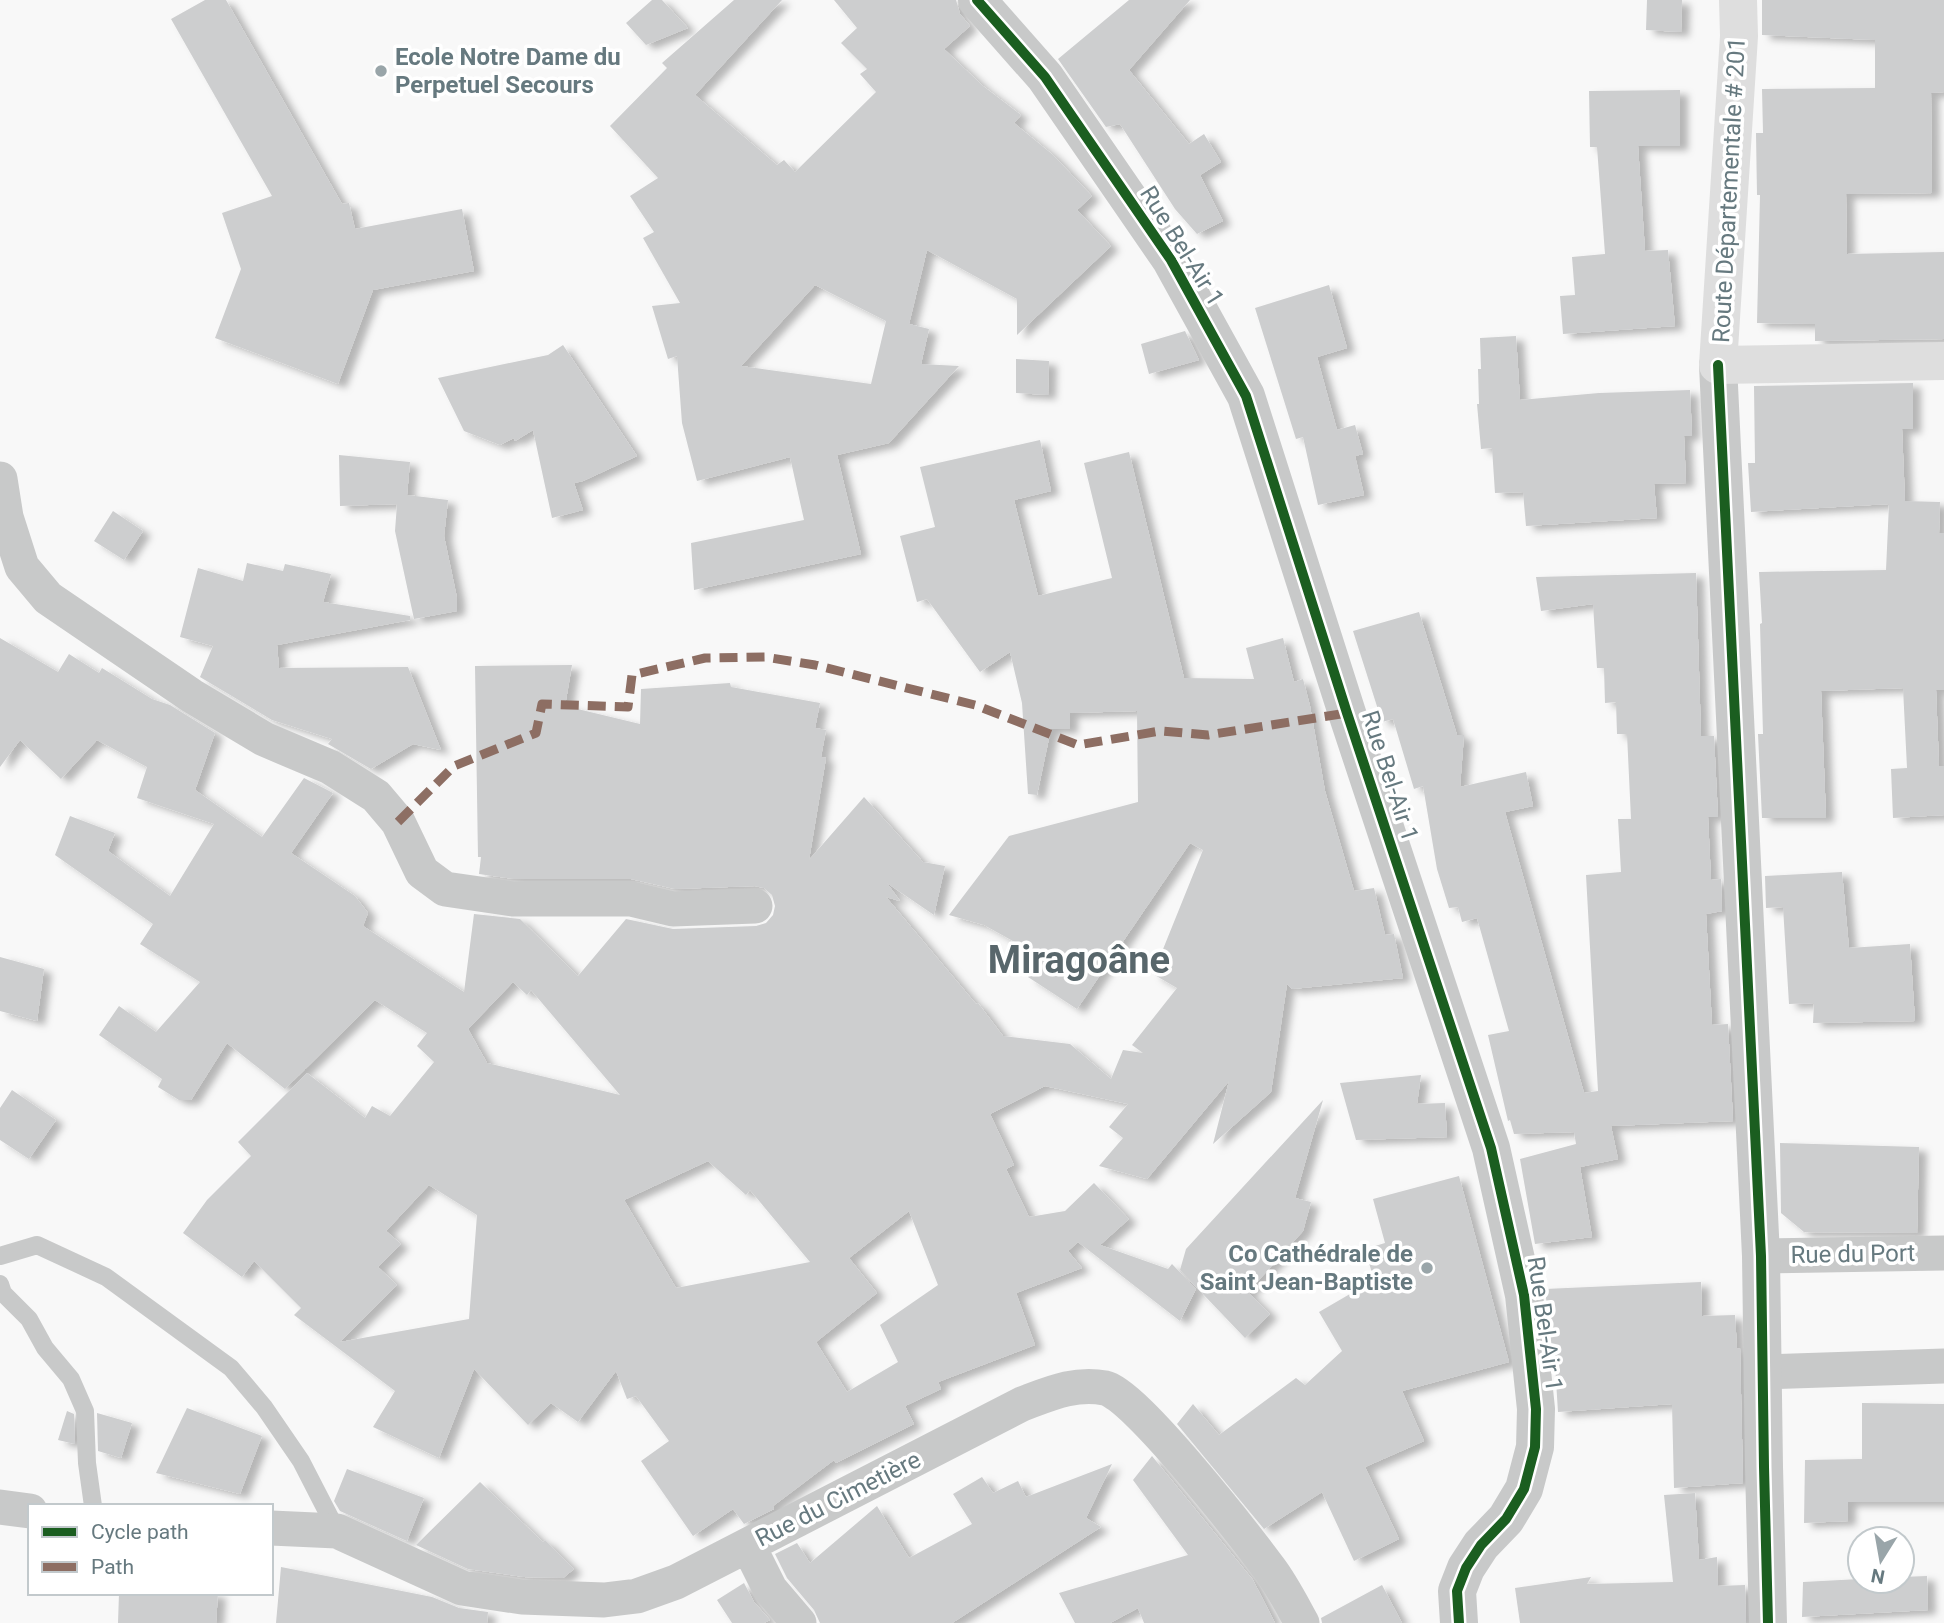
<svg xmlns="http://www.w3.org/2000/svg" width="1944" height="1623" font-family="Roboto,sans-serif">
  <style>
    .building { fill: #cdcecf; fill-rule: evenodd; filter: url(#shadow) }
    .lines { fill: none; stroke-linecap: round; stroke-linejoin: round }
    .service { stroke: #c8c9c9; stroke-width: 18 }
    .minor { stroke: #c8c9c9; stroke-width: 35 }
    .tertiary { stroke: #c8c9c9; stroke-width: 38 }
    .secondary { stroke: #dedede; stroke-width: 38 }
    .quiet { stroke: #8d6e63; stroke-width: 9; stroke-dasharray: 18 9; stroke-linecap: butt }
    .cycleway-casing { stroke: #fff; stroke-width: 15 }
    .cycleway { stroke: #1b5e20; stroke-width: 10 }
    .poi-dot { fill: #99a5a9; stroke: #fff; stroke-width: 2.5 }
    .labels { text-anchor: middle; stroke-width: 7; stroke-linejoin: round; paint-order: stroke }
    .poi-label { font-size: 24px; font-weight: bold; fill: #66797f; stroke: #fff; text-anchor: start }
    .street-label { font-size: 24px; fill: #66797f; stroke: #fff }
    .town-label { font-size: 38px; font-weight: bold; fill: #58666b; stroke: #fff }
  </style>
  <defs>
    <filter id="shadow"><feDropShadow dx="8" dy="4.5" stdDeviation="3.5" flood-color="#0004"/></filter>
  </defs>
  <rect width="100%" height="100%" fill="#f8f8f8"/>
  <!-- building -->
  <path class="building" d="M205 0H226L342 204 349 203 355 229 462 209 474 271 373 290 338 384 215 338 241 269 222 213 272 196 171 19Z
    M652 0H662L688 28 646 45 626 23Z
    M734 0H782L695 95 777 165 784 160 795 172 876 92 860 74 867 69 841 43 857 28 834 0H956L960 14 970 26 944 49 983 86 1021 115 1014 123 1053 155 1092 196 1077 210 1111 246 1017 335V299L927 250 909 324 929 329 921 364 959 366 889 443 837 455 861 554 694 590 691 543 804 520 790 457 697 481 682 423 677 356 668 359 652 306 680 303 643 238 654 232 630 196 658 178 610 126 667 68 662 63ZM815 285 886 321 871 384 741 366Z
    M1129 0H1190L1129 70 1189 144 1204 134 1221 162 1200 175 1223 221 1197 234 1175 209 1120 124 1106 127 1058 59Z
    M1647 0H1682L1681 32 1646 30Z
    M1762 0H1944V92L1931 93 1932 193 1846 194 1847 254 1944 252V339L1815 341V324L1757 323 1760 195H1757L1756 133H1763L1762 89 1875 88V40L1762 35Z
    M1680 90V146H1638L1645 251 1668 250 1675 326 1563 334 1560 296 1575 295 1572 257 1605 254 1597 147H1590L1589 91Z
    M1329 285 1347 348 1317 357 1337 430 1355 425 1363 454 1355 456 1364 495 1318 505 1303 437 1296 439 1255 308Z
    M1185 331 1199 360 1149 374 1141 344Z
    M1516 336 1520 400 1599 393 1690 390 1692 436H1684L1686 483 1654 484 1657 518 1526 526 1523 492 1495 493 1492 448 1481 449 1477 404H1479L1478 369H1481L1480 338Z
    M563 345 637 456 583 481 574 483 583 510 552 518 533 430 515 441 514 438 500 445 464 431 438 378 548 355Z
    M1016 359 1049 361 1048 395 1016 393Z
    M1913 383V429H1902L1905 501 1940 502 1939 533H1944V690H1936L1939 766H1944V815L1893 818 1891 769 1907 768 1903 688 1821 691 1826 818H1762L1758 734H1763L1760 624 1762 623 1759 572 1886 570 1889 504 1751 512 1748 463H1755L1754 386Z
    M1040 440 1051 491 1014 500 1038 596 1112 578 1084 463 1129 452 1184 678 1254 679 1246 648 1283 638 1294 682 1303 679 1310 706 1325 791 1354 891 1374 888 1385 935 1394 934 1403 978 1292 989 1287 984 1271 1092 1213 1144 1229 1081 1147 1179 1099 1166 1123 1138 1109 1127 1128 1104 1045 1086 990 1114 1014 1165 1006 1169 1029 1217 1065 1211 1094 1183 1129 1219 1100 1245 1168 1269 1172 1264 1196 1289 1180 1321 1078 1242 1068 1251 1082 1268 1016 1293 1035 1345 938 1382 941 1389 905 1406 914 1424 836 1463 834 1460 773 1506 774 1509 744 1524 733 1509 693 1536 641 1461 669 1441 636 1396 627 1399 616 1371 578 1422 551 1403 528 1425 474 1369 439 1458 373 1427 395 1391 294 1315 301 1308 254 1261 242 1277 183 1233 207 1200 251 1156 238 1142 307 1073 365 1118 372 1106 390 1116 434 1062 417 1046 427 1033 375 1000 285 1089 227 1043 191 1100H179L158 1087 162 1079 99 1035 119 1006 156 1032 200 982 140 944 153 924 55 855 70 816 115 833 108 851 170 896 214 824 137 798 147 767 97 740 61 779 20 740 0 767V638L58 672 69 654 99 673 102 668 152 699 170 705 215 733 195 790 262 837 304 778 333 793 291 853 355 896 368 913 363 926 464 992 474 914 520 919 578 976 626 919 673 929 756 926 766 923 773 915 775 906 772 895 764 888 755 886 675 889 631 879H514L479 874 481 857H478L475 666 572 665 565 706 640 724 641 689 730 683 731 687 820 703 815 728 826 730 821 757 826 758 809 860 864 797 923 862 945 866 934 915 887 883 900 901 886 897 976 1004 978 1003 1003 1036 1070 1044 1111 1079 1123 1050 1143 1053 1132 1045 1177 988 1153 974 1203 850 1190 843 1077 1009 1028 977 1042 957 984 925 949 915 1009 836 1138 802 1137 711 1070 713V729H1051L1037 795 1028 794 1022 703 1010 652 980 672 927 599 917 602 900 536 935 527 920 467ZM513 982 527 995 531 990 620 1095 487 1063 468 1029ZM708 1161 746 1195 750 1190 810 1262 676 1288 624 1200ZM429 1185 477 1215 469 1319 340 1342 397 1285 378 1267 401 1244 386 1231ZM909 1211 938 1285 880 1325 898 1362 847 1392 816 1342 877 1293 849 1258Z
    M339 455 410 462 407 495 448 500 444 536 457 598V611L414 619 395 531 397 504 340 506Z
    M113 511 143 531 124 560 94 541Z
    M247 563 283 571 285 564 331 574 323 602 410 616V620L277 645 279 668 408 667 441 750 413 744 371 769 328 744 332 739 272 720 200 677 213 646 180 637 198 568 243 581Z
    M1696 573 1701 736H1714L1718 817H1708L1711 880 1721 879 1722 911 1706 914 1712 1025 1728 1024 1733 1121 1611 1126 1618 1159 1580 1167 1592 1237 1535 1244 1520 1159 1576 1144 1574 1132 1514 1134 1510 1120 1508 1121 1488 1035 1509 1031 1477 918 1462 922 1458 907 1449 908 1437 869 1423 786 1414 789 1393 719 1382 722 1353 631 1419 612 1457 735H1464L1460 787 1526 772 1533 806 1505 812 1584 1093 1598 1091 1586 875 1621 872 1618 819H1631L1627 734H1617L1616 702 1605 703 1604 668H1597L1593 604 1541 611 1536 577Z
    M1842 872 1849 948 1910 944 1915 1021 1813 1023 1814 1003 1789 1004 1783 907 1766 908 1765 876Z
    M0 957 44 969 37 1021 0 1011Z
    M1421 1075 1417 1104 1445 1103 1447 1137 1356 1140 1340 1083Z
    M12 1090 56 1120 29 1159 0 1140V1108Z
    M1323 1100 1295 1198 1311 1202 1303 1231 1248 1292 1270 1314 1245 1338 1180 1270 1186 1249Z
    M1780 1143 1919 1147 1917 1233 1804 1232 1781 1213Z
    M1459 1176 1509 1362 1402 1391 1424 1441 1365 1467 1399 1539 1354 1561 1322 1492 1264 1529 1177 1424 1193 1404 1219 1435 1296 1378 1305 1385 1342 1351 1319 1312 1374 1280 1365 1249 1385 1243 1373 1199Z
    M1701 1282 1702 1316 1735 1315 1737 1349 1740 1348 1743 1483 1674 1488 1672 1404 1558 1412 1554 1349 1552 1350 1545 1289Z
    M1862 1403 1944 1404V1502H1848V1521L1804 1523 1805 1460 1862 1459Z
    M187 1408 262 1436 240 1494 156 1473Z
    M67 1411 74 1414 75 1444 58 1440Z
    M97 1413 132 1423 121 1458 98 1451Z
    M1152 1456 1253 1580 1275 1623H1144L1138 1608 1110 1623H1075L1059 1593 1188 1555 1133 1480Z
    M1112 1464 1086 1518 1101 1527 952 1623H820L814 1610 787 1578 775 1554 797 1543 810 1563 877 1506 909 1558 972 1524 953 1494 982 1477 993 1493 1018 1481 1026 1497Z
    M347 1469 424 1498 407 1541 340 1511 334 1501Z
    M480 1482 543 1542 545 1540 574 1569 563 1578 524 1577 468 1569 416 1545Z
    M1695 1493 1699 1560 1717 1557 1718 1586 1745 1585 1746 1623H1520L1515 1588 1591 1577 1587 1584 1673 1582 1664 1495Z
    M281 1567 432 1597 459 1608 488 1612 487 1623H276Z
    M1927 1576 1928 1610 1802 1617 1803 1582 1860 1579 1902 1581V1577Z
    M744 1583 754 1602 770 1620 764 1623H732L717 1600Z
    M1382 1585 1402 1623H1322L1321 1618Z
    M119 1593H218L216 1623H118Z"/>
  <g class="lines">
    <!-- service -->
    <path class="service" d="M0 1256 37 1245 106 1277 231 1368 264 1407 301 1461 337 1531
      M0 1284 3 1293 29 1319 45 1348 71 1379 85 1411 87 1463 93 1506"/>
    <!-- minor -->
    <path class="minor" d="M0 479 6 517 22 567 48 598 192 696 264 739 330 767 376 796 398 822 422 872 445 889 513 899H631L673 909 755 906
      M1761 1256 1944 1253
      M1763 1372 1944 1366
      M0 1507 30 1511
      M271 1528 337 1531 462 1588 522 1597 604 1600 637 1596 676 1582 1022 1404C1049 1394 1075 1382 1105 1388 1135 1394 1246 1537 1269 1568 1282 1585 1292 1605 1302 1623
      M748 1545 770 1589 799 1623"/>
    <!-- tertiary -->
    <path class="tertiary" d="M977 0 1045 77 1171 260 1246 396 1347 713 1491 1148 1524 1295 1536 1409 1535 1447 1524 1489 1506 1519 1481 1545 1466 1568 1457 1591 1459 1623
      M1718 365 1761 1256 1764 1467 1768 1623"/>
    <!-- secondary -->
    <path class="secondary" d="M1738 0 1739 36 1718 365 1944 361"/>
    <!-- quiet -->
    <path class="quiet" d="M398 822 454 766 536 733 542 704 628 707 632 675 705 658 765 657 815 665 975 705 1078 745 1160 731 1208 735 1347 713"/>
    <!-- cycleway casing -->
    <g class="cycleway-casing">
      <path id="cycleway" d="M977 0 1045 77 1171 260 1246 396 1347 713 1491 1148 1524 1295 1536 1409 1535 1447 1524 1489 1506 1519 1481 1545 1466 1568 1457 1591 1459 1623
        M1718 365 1761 1256 1764 1467 1768 1623"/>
    </g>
    <!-- cycleway -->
    <use href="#cycleway" class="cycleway"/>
  </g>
  <!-- markers -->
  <g class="poi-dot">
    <circle cx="381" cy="71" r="7"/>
    <circle cx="1427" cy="1268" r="7"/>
  </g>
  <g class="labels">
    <!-- poi labels -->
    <g class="poi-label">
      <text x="395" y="65">Ecole Notre Dame du<tspan x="395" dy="28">Perpetuel Secours</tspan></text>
      <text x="1413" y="1262" text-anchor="end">Co Cathédrale de<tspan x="1413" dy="28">Saint Jean-Baptiste</tspan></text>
    </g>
    <!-- street labels -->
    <g class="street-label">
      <text transform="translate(1729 190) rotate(-87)" y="8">Route Départementale # 201</text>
      <text transform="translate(1182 246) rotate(58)" y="8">Rue Bel-Air 1</text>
      <text transform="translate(1390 776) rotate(72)" y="8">Rue Bel-Air 1</text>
      <text transform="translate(1853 1254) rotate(-1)" y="8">Rue du Port</text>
      <text transform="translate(1545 1324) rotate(82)" y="8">Rue Bel-Air 1</text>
      <text transform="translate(838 1499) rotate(-27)" y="8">Rue du Cimetière</text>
    </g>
    <!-- town labels -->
    <g class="town-label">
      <text x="1079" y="973">Miragoâne</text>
    </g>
  </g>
  <!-- legend -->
  <rect x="28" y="1504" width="245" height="91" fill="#ffffff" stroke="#c2c9cc" stroke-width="2"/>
  <rect x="42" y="1527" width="35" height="10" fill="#1b5e20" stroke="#c2c9cc" stroke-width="2"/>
  <text x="91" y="1539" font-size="21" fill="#66797f">Cycle path</text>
  <rect x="42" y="1562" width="35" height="10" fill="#8d6e63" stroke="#c2c9cc" stroke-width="2"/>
  <text x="91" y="1574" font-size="21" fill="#66797f">Path</text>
  <!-- north arrow -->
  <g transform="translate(1881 1560) rotate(191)"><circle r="33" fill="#ffffff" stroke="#c2c9cc" stroke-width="2"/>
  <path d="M0-5L12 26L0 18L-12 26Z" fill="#99a5a9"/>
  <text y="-10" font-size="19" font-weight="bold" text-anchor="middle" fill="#66797f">N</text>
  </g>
</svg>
